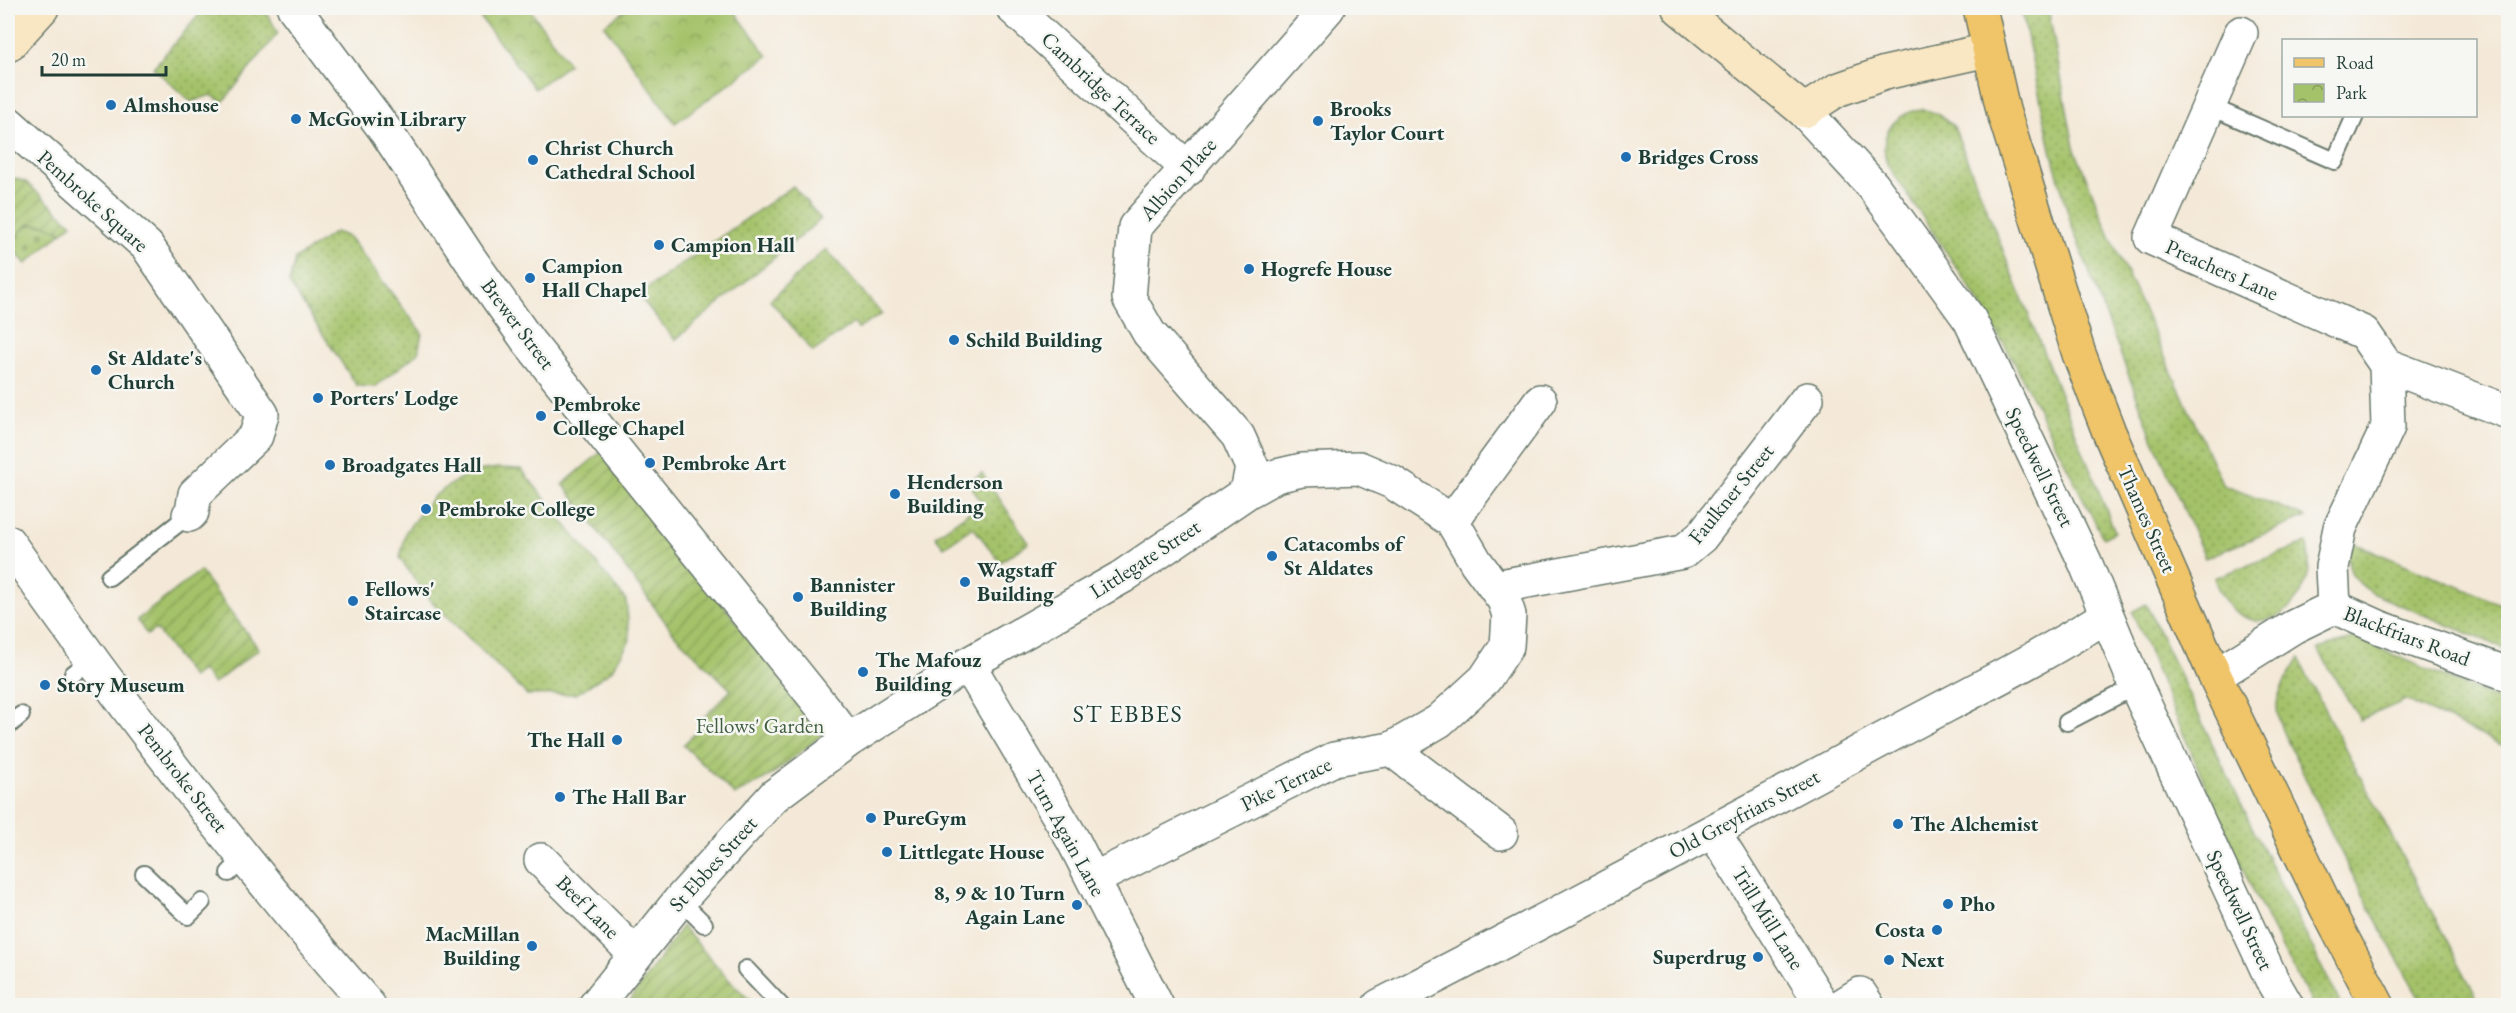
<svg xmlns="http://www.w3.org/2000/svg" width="2516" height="1013" font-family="'EB Garamond',serif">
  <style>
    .grass { fill: url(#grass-dots); stroke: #62804e; stroke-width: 1.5 }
    .cemetery { fill: url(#cemetery-stones); stroke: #62804e; stroke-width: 1.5 }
    .park { fill: url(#park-crowns); stroke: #62804e; stroke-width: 1.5 }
    .garden { fill: url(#garden-furrows); stroke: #62804e; stroke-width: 1.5 }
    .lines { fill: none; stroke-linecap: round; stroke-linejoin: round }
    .lane-casing { stroke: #6a796d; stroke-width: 20 }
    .street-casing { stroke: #6a796d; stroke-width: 36 }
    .secondary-casing { stroke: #6a796d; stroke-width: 36 }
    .primary-casing { stroke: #6a796d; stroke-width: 36 }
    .lane { stroke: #fff; stroke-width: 16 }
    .street { stroke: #fff; stroke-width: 33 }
    .secondary { stroke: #f9e7c3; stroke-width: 33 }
    .primary { stroke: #f0c469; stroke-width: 33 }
    .poi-dot { fill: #1f6fb2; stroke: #f6f6f2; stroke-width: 2 }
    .labels { text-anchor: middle; stroke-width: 5; stroke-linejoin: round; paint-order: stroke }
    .street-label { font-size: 21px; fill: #1f3d34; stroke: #f6f6f2 }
    .poi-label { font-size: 21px; font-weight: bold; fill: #1f3d34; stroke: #f6f6f2; text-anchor: start }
    .park-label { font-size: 21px; fill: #405e41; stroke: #f6f6f2 }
    .quarter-label { font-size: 24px; letter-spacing: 1.5px; fill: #1f3d34; stroke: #f6f6f2 }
  </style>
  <defs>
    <pattern id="grass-dots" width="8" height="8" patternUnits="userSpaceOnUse" patternTransform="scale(1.5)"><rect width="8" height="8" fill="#a4c269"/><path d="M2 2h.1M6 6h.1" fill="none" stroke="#859f57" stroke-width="1.8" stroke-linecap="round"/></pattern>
    <pattern id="cemetery-stones" width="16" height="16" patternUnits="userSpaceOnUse" patternTransform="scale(1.5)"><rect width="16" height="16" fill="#a4c269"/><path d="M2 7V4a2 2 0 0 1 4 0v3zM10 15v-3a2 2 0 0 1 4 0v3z" fill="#859f57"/></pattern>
    <pattern id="park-crowns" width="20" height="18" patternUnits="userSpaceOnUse" patternTransform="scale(1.5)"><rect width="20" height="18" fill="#a4c269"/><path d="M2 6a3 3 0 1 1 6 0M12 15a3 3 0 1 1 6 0" fill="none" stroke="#859f57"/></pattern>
    <pattern id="garden-furrows" width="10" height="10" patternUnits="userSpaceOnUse" patternTransform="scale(1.5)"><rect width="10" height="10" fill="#a4c269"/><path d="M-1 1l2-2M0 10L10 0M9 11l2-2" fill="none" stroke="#859f57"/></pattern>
  </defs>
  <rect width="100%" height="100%" fill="#f6f6f2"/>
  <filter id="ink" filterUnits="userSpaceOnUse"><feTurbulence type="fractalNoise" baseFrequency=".0167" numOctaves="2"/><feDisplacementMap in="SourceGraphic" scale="12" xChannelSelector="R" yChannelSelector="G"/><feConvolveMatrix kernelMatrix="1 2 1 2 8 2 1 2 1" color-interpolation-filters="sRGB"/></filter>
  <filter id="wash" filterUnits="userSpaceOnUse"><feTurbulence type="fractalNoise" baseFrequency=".008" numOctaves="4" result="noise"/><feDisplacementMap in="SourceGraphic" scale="24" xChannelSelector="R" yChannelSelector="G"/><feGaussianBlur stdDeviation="1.35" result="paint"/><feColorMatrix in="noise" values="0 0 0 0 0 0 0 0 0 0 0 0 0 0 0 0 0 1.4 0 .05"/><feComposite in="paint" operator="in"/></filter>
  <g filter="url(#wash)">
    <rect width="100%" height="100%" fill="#f4e9d8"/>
    <!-- grass -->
    <path class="grass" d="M205 8H264L278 33 223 102 211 95 191 102 153 68Z
      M2021 8H2048L2074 147 2109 234 2223 485 2306 517 2205 558 2154 442 2071 224 2052 154Z
      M1921 109C1936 112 1944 116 1954 127L2115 532 2103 538 2011 356 1971 289 1887 164C1878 135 1892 115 1921 109Z
      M793 186 821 219 675 340 638 295Z
      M335 232 349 237 422 333 418 353 375 387 357 386 289 283 295 259Z
      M826 249 882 314 858 329 854 323 813 352 770 300Z
      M498 468 521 469 626 600 630 640 611 671 576 694 527 695 428 598 400 558 406 531 434 496 469 472Z
      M982 473 1029 543 1000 562 973 527 944 547 935 536 982 503 968 482Z
      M2346 540 2508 607V650L2374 594C2348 578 2348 569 2346 540Z
      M2307 543C2308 553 2311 566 2308 575 2292 632 2233 638 2214 578Z
      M2146 604 2251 825 2341 1005H2313C2242 880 2188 745 2132 612Z
      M2355 638 2508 704V748L2406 700 2360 720 2318 649Z
      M2299 658 2317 695 2481 1005H2424C2379 930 2339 851 2302 771 2294 752 2278 729 2277 708 2276 691 2291 672 2299 658Z"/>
    <!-- cemetery -->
    <path class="cemetery" d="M29 224 46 225 62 232 26 264 12 248 8 251V243Z"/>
    <!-- park -->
    <path class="park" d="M473 8H529L569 64 535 89Z
      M628 8H732L768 56 675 123 604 25Z"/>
    <!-- garden -->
    <path class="garden" d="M8 176 26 182 72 224 62 232 46 225 29 224 8 243Z
      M602 451 824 733 773 774 735 795 683 745 706 723 703 718 731 690 675 635 563 484Z
      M200 571 259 649 213 684 202 670 192 677 156 629 147 635 137 620Z
      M682 926 731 982 755 1005H627Z"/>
  </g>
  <g filter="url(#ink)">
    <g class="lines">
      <!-- lane casing -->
      <g class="lane-casing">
        <path id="lane" d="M2209 106 2335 161 2355 116
          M109 577 189 515
          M73 674 91 660
          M2067 722 2136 686
          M8 726 21 715
          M229 873 245 857
          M144 874 188 916 202 902
          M680 900 704 924
          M746 969 781 1006"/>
      </g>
      <!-- street casing -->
      <g class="street-casing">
        <path id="street" d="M294 8 385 130 470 259 528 341 849 740
          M1013 8 1188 169
          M2241 33 2151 238 2364 333 2386 365 2508 412
          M1804 111 1873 186 1970 320 2085 562 2136 686 2272 980 2287 1006
          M8 123 147 246 262 414 256 436 195 494 192 512 189 515
          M1247 492 1252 467 1238 436 1149 333 1129 298 1135 227 1328 8
          M1452 521 1540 401
          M8 542C119 702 240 859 369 1006
          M1495 587 1683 552 1701 537 1807 399
          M2334 607 2332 567 2340 528 2388 427 2386 365
          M2334 607 2381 628 2508 674
          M968 664 1073 840 1157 1006
          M2215 676 2293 627 2334 607
          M1391 749 1501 833
          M1713 831 1823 1006
          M541 860 636 955
          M595 1006 680 900 774 796 849 740 968 664 1122 577 1247 492 1276 476 1302 470 1359 468 1392 482 1452 521 1476 562 1504 600 1509 615 1507 646 1485 679 1439 721 1391 749 1334 759 1094 879
          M1379 1006C1546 920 1711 833 1876 743 1953 701 2032 663 2106 616
          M1841 1006 1860 994 1868 1006"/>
      </g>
      <!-- secondary casing -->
      <g class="secondary-casing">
        <path id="secondary" d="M1679 8 1804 111 1837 90 1885 73 1988 50
          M8 45 42 8"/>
      </g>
      <!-- primary casing -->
      <g class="primary-casing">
        <path id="primary" d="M1980 8 2003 110 2079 354 2109 432 2215 676 2326 907 2378 1006"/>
      </g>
      <!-- lane -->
      <use href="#lane" class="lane"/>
      <!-- street -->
      <use href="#street" class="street"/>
      <!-- secondary -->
      <use href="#secondary" class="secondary"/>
      <!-- primary -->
      <use href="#primary" class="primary"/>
    </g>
  </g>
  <!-- markers -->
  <g class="poi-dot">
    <circle cx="111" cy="105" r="6"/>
    <circle cx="296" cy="119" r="6"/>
    <circle cx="1318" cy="121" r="6"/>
    <circle cx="1626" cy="157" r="6"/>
    <circle cx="533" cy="160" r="6"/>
    <circle cx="659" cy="245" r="6"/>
    <circle cx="1249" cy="269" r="6"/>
    <circle cx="530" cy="278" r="6"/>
    <circle cx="954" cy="340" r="6"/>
    <circle cx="96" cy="370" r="6"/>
    <circle cx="318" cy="398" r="6"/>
    <circle cx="541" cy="416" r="6"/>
    <circle cx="650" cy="463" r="6"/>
    <circle cx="330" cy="465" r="6"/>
    <circle cx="895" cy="494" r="6"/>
    <circle cx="426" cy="509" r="6"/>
    <circle cx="1272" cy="556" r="6"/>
    <circle cx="965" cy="582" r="6"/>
    <circle cx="798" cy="597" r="6"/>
    <circle cx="353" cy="601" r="6"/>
    <circle cx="863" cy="672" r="6"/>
    <circle cx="45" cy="685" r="6"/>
    <circle cx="617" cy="740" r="6"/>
    <circle cx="560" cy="797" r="6"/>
    <circle cx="871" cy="818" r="6"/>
    <circle cx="1898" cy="824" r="6"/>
    <circle cx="887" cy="852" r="6"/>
    <circle cx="1948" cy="904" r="6"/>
    <circle cx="1077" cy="905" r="6"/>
    <circle cx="1937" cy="930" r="6"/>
    <circle cx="532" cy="946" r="6"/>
    <circle cx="1758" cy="957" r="6"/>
    <circle cx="1889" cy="960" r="6"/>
  </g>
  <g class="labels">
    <!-- street labels -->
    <g class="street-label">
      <text transform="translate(1101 88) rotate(43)" y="7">Cambridge Terrace</text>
      <text transform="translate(1178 179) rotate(-48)" y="7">Albion Place</text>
      <text transform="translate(93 201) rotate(42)" y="7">Pembroke Square</text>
      <text transform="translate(2222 270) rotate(24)" y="7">Preachers Lane</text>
      <text transform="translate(518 324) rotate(53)" y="7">Brewer Street</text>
      <text transform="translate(2040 467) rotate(64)" y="7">Speedwell Street</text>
      <text transform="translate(1731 494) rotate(-51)" y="7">Faulkner Street</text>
      <text transform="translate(2147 519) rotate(66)" y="7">Thames Street</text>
      <text transform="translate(1145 559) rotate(-33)" y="7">Littlegate Street</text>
      <text transform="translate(2407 636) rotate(21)" y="7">Blackfriars Road</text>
      <text transform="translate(183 778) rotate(52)" y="7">Pembroke Street</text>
      <text transform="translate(1286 784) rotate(-26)" y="7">Pike Terrace</text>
      <text transform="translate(1744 814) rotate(-28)" y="7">Old Greyfriars Street</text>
      <text transform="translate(1066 833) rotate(61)" y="7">Turn Again Lane</text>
      <text transform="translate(713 864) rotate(-48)" y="7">St Ebbes Street</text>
      <text transform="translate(588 907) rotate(45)" y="7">Beef Lane</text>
      <text transform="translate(2240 910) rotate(65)" y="7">Speedwell Street</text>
      <text transform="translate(1768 918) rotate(58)" y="7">Trill Mill Lane</text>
    </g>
    <!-- poi labels -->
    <g class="poi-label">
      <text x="123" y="112">Almshouse</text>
      <text x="1330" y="116">Brooks<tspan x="1330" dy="24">Taylor Court</tspan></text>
      <text x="308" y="126">McGowin Library</text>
      <text x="545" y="155">Christ Church<tspan x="545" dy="24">Cathedral School</tspan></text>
      <text x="1638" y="164">Bridges Cross</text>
      <text x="671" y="252">Campion Hall</text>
      <text x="542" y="273">Campion<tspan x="542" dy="24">Hall Chapel</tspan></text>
      <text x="1261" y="276">Hogrefe House</text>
      <text x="966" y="347">Schild Building</text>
      <text x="108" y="365">St Aldate's<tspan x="108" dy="24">Church</tspan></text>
      <text x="330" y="405">Porters' Lodge</text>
      <text x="553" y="411">Pembroke<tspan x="553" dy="24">College Chapel</tspan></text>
      <text x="662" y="470">Pembroke Art</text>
      <text x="342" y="472">Broadgates Hall</text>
      <text x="907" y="489">Henderson<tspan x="907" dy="24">Building</tspan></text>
      <text x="438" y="516">Pembroke College</text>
      <text x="1284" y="551">Catacombs of<tspan x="1284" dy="24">St Aldates</tspan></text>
      <text x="977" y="577">Wagstaff<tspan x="977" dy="24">Building</tspan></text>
      <text x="810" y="592">Bannister<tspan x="810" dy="24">Building</tspan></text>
      <text x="365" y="596">Fellows'<tspan x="365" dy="24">Staircase</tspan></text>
      <text x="875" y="667">The Mafouz<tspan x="875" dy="24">Building</tspan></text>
      <text x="57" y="692">Story Museum</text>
      <text x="605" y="747" text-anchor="end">The Hall</text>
      <text x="572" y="804">The Hall Bar</text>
      <text x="883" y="825">PureGym</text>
      <text x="1910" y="831">The Alchemist</text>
      <text x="899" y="859">Littlegate House</text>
      <text x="1065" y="900" text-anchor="end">8, 9 &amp; 10 Turn<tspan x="1065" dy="24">Again Lane</tspan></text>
      <text x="1960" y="911">Pho</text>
      <text x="1925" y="937" text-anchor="end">Costa</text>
      <text x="520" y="941" text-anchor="end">MacMillan<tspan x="520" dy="24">Building</tspan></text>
      <text x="1746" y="964" text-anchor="end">Superdrug</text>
      <text x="1901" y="967">Next</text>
    </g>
    <!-- park labels -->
    <g class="park-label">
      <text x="760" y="733">Fellows' Garden</text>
    </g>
    <!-- quarter labels -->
    <g class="quarter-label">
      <text x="1128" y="722">ST EBBES</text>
    </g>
  </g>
  <!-- margin -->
  <rect width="2516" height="1013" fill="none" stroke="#f6f6f2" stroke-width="30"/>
  <!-- legend -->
  <rect x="2282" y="39" width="195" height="78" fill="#f6f6f2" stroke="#a0aca6" stroke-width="1.5"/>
  <rect x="2294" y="58" width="30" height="9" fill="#f0c469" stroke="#a0aca6" stroke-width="1.5"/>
  <text x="2336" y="69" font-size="18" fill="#1f3d34">Road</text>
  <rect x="2294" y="84" width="30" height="18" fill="url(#park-crowns)" stroke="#a0aca6" stroke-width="1.5"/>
  <text x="2336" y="99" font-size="18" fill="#1f3d34">Park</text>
  <!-- scale -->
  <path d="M42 66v9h124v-9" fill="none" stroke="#1f3d34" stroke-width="3"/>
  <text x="51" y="66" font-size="18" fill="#1f3d34" stroke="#f6f6f2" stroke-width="4.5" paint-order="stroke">20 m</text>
</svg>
